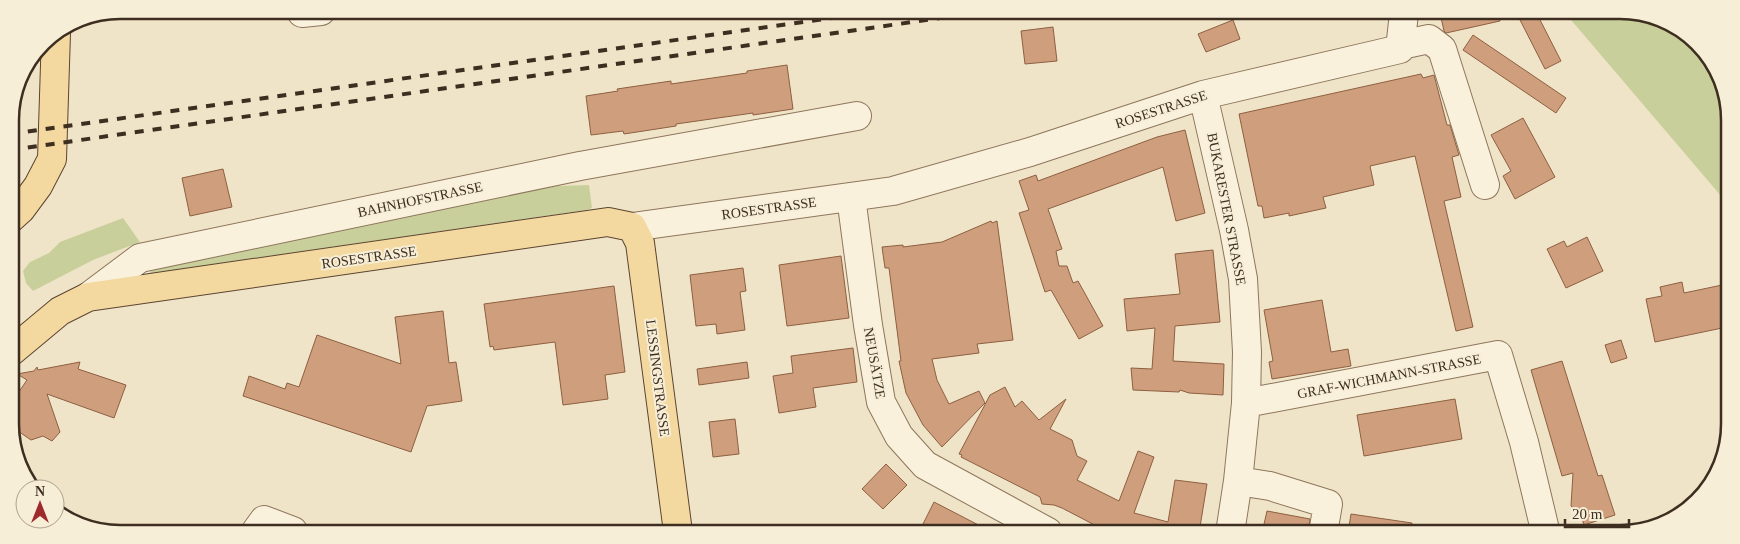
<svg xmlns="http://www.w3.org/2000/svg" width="1740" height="544" font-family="Georgia,serif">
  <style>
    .green { fill: #c9cf9b }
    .building { fill: #cf9f7d; stroke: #8d5f41 }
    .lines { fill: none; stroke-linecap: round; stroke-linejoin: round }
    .minor-casing { stroke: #8d765c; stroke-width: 30 }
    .major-casing { stroke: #5b4430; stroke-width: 30 }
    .minor { stroke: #faf1dc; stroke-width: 28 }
    .major { stroke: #f3d9a0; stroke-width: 28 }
    .rail { stroke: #3d2e20; stroke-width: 4; stroke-dasharray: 9 9; stroke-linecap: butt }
    .labels { text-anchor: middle; stroke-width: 4; stroke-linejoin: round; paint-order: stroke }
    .street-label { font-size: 14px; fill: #3d2e20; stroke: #f7eed8 }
    .rim { fill: none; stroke: #3d2e20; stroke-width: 2.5 }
  </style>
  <rect width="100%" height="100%" fill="#f0e4c8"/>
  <!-- green -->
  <path class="green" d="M1566 14H1649L1702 47 1728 99 1727 203Z
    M589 185 592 208 587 210 180 269 151 277 150 272 182 255 528 187Z
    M123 218 140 242 93 260 33 291 26 283 23 271 30 262 49 253 60 242Z"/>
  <!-- building -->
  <path class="building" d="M1440 13H1500V21L1446 33 1444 31Z
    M1517 14H1537L1561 61 1545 69Z
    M1233 20 1240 39 1206 52 1198 34Z
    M1053 27 1057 61 1025 64 1021 31Z
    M1473 35 1566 98 1556 113 1463 50Z
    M787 65 793 109 753 115V113L676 124V126L624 134 623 131 591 135 586 96 618 91 617 89 671 81V84L747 73V71Z
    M1421 74 1423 78 1434 75 1447 125H1450L1459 155 1452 157 1461 197 1444 201 1473 327 1456 331 1415 156 1370 166 1374 185 1323 197 1326 208 1289 216V213L1264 218 1262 206H1258L1239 114Z
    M1523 118 1555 177 1515 199 1503 176 1511 171 1491 135Z
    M1185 130 1205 213 1176 221 1163 167 1048 209 1062 249 1056 251 1059 266H1067L1073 283 1078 281 1103 326 1079 339 1051 290 1045 292 1019 213 1029 210 1019 181 1036 175 1038 181 1157 137Z
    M223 169 232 207 190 216 182 178Z
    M991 221 992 223 997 221 1013 340 977 344 979 353 932 359 937 380 949 404 979 391 985 403 942 447 923 425 906 393 899 361H901L889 268H885L882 247 903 245V247L942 242Z
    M1587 237 1603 271 1566 288 1547 249 1564 241 1567 247Z
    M1213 250 1220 322 1175 326 1173 361 1224 364 1223 395 1189 393 1180 390 1179 392 1133 390 1131 368 1152 369 1155 328 1127 331 1124 299 1180 294 1175 254Z
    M841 256 849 318 787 326 779 265Z
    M743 268 746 291 740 292 745 330 717 334 716 324 696 326 690 275Z
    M1682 282 1684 293 1727 284V327L1655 342 1646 299 1662 296 1660 287Z
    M614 286 625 372 605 375 608 399 563 405 555 342 494 350 493 346 490 347 484 304Z
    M1322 300 1331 352 1348 349 1351 366 1272 379 1269 362 1273 361 1264 310Z
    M443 311 449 363 456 362 462 401 427 406 411 452 243 396 249 376 285 389 287 383 299 387 317 335 401 364 395 317Z
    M1621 340 1627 358 1611 363 1605 345Z
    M853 348 857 382 813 388 816 407 779 413 773 376 793 373 791 356Z
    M1562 361 1598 476 1602 475 1615 515 1584 525 1581 515 1571 506 1573 473 1562 476 1531 370Z
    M80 362 78 369 126 385 114 418 47 394 60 432 52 441 43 436 31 440 12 427V402L27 380 17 374 34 371 37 367 38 370Z
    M747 362 749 378 699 385 697 369Z
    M1005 387 1015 407 1022 401 1039 420 1066 399 1050 429 1072 440 1077 456 1087 461 1077 480 1119 501 1138 451 1154 457 1134 513 1168 522 1175 480 1207 484 1199 533H1110L1062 508 1054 505 1042 504 1040 497 961 457 962 455 959 454 990 395Z
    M1455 399 1462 439 1364 456 1357 415Z
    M735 419 739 454 713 457 709 422Z
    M886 464 907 485 883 509 862 489Z
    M934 502 992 532H919Z
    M1267 511 1310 519 1308 533H1262Z
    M1351 514 1412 523 1411 533H1348Z"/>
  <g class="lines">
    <!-- minor casing -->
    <g class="minor-casing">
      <path id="minor" d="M301 10 302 13 321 11
        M1401 45 1429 39 1442 49 1485 185
        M1203 95 1234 230 1243 279 1247 352 1246 403 1238 481 1230 533
        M851 197 868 325 881 402 899 436 925 465 1048 532
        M632 227 893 191 1030 152 1203 95 1400 49 1404 13
        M88 297 140 258 580 166 857 116
        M1246 403 1498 355 1524 442 1546 534
        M1238 481 1270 486 1328 504 1323 533
        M256 531 264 520 293 531"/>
    </g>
    <!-- major casing -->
    <g class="major-casing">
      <path id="major" d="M11 218 21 209 38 186 52 159 56 33
        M12 351 60 311 88 297 608 222 632 227 640 243 678 532"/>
    </g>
    <!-- minor -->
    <use href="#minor" class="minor"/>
    <!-- major -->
    <use href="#major" class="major"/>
    <!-- rail -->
    <path class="rail" d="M10 134 874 12
      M10 150 983 12"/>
  </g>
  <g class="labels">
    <!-- street labels -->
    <g class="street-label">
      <text transform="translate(1161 109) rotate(-18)" y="5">ROSESTRASSE</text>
      <text transform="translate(420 199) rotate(-12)" y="5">BAHNHOFSTRASSE</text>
      <text transform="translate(769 208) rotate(-8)" y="5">ROSESTRASSE</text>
      <text transform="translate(1227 209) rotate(79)" y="5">BUKARESTER STRASSE</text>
      <text transform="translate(369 257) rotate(-8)" y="5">ROSESTRASSE</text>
      <text transform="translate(875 363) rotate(80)" y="5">NEUSÄTZE</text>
      <text transform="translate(1389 376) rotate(-11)" y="5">GRAF-WICHMANN-STRASSE</text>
      <text transform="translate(658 378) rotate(83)" y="5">LESSINGSTRASSE</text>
    </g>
  </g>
  <!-- crop -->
  <path d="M0 0H1740V544H0ZM120 19H1620A101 101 0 0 1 1721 120V424A101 101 0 0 1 1620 525H120A101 101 0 0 1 19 424V120A101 101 0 0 1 120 19Z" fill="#f7eed8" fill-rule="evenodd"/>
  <path class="rim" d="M120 19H1620A101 101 0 0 1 1721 120V424A101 101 0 0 1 1620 525H120A101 101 0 0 1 19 424V120A101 101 0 0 1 120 19Z"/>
  <!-- north arrow -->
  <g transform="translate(40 504)"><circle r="24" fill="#f7eed8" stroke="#ada18e"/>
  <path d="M0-4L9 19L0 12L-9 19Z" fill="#9e2a2b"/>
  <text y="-8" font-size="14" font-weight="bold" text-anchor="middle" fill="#3d2e20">N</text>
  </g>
  <!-- scale -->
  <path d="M1565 519v8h64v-8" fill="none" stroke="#3d2e20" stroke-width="2.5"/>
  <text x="1572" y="519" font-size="15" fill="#3d2e20" stroke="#f7eed8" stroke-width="4" paint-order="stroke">20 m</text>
</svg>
